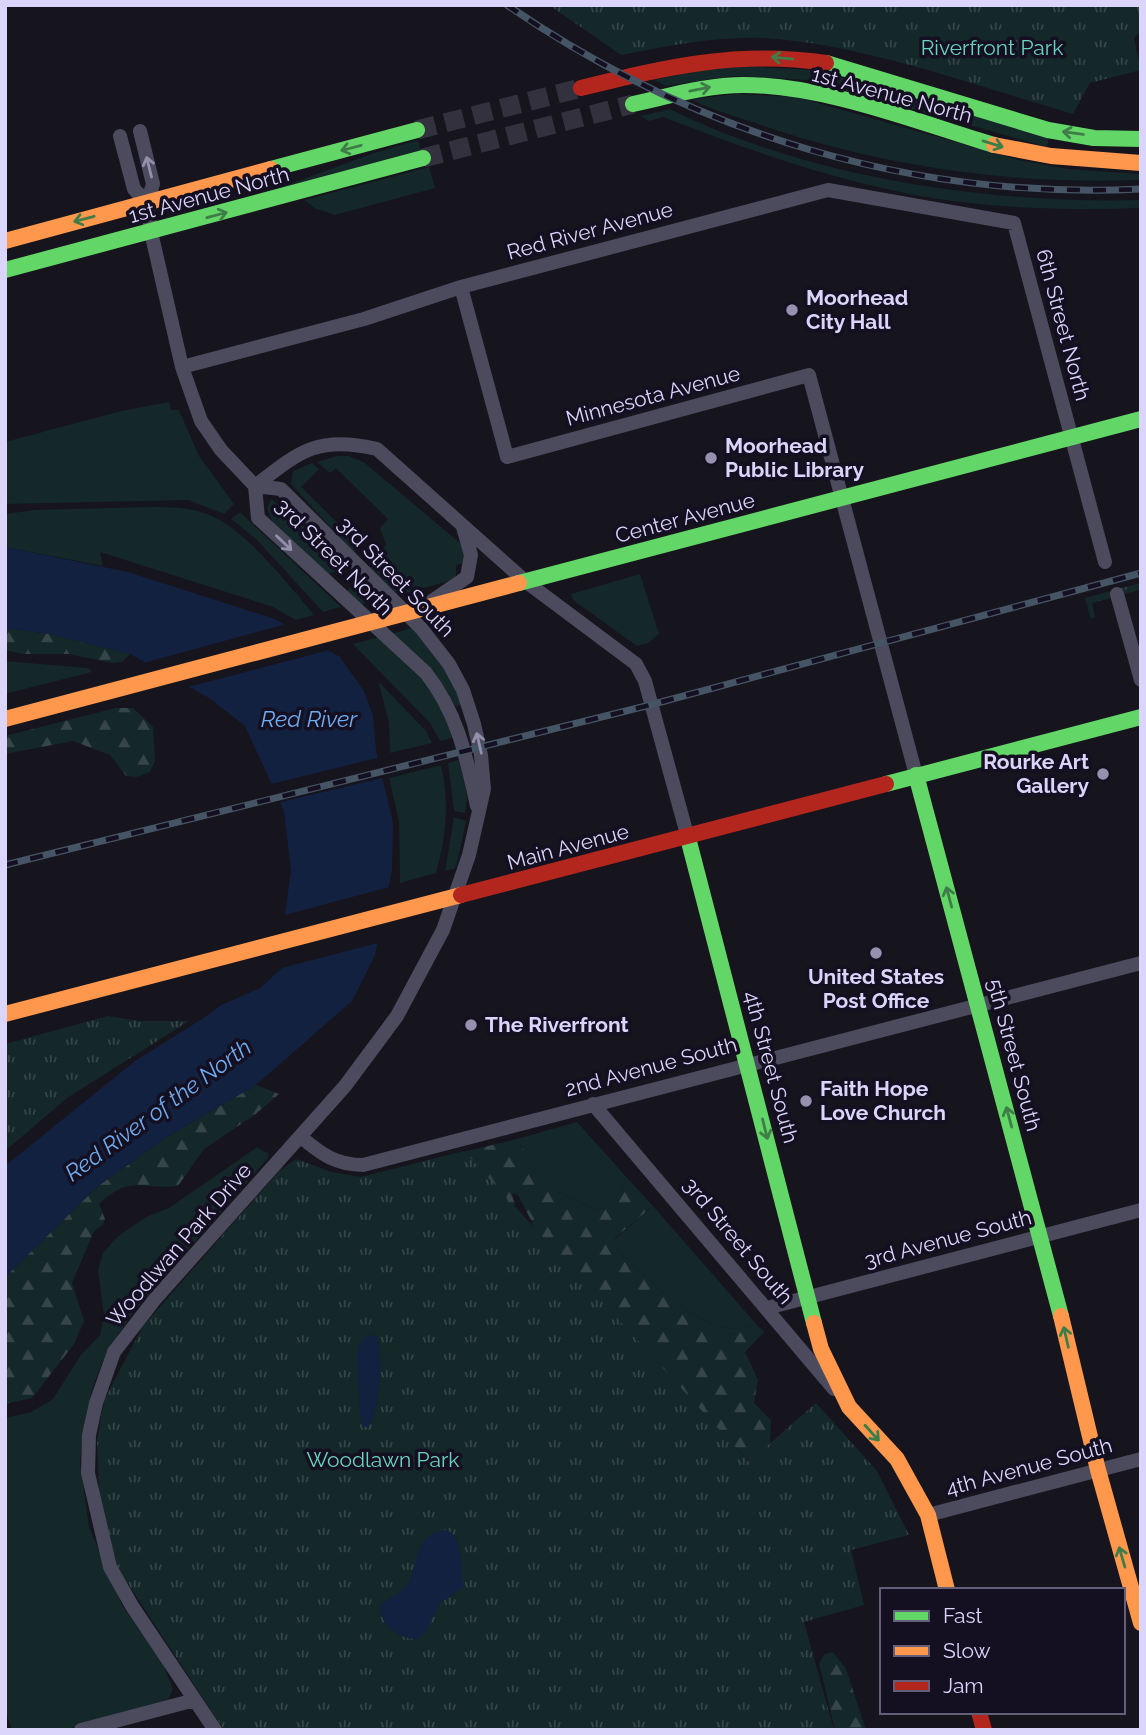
<svg xmlns="http://www.w3.org/2000/svg" width="1146" height="1735" font-family="Raleway,sans-serif">
  <style>
    .grass { fill: #142729 }
    .forest { fill: url(#forest-firs) }
    .park { fill: url(#park-tufts) }
    .water { fill: #132140 }
    .pier { fill: #16141d }
    .lines { fill: none; stroke-linecap: round; stroke-linejoin: round }
    .secondary-tunnel { stroke: #34313e; stroke-width: 19; stroke-dasharray: 19 10; stroke-linecap: butt }
    .street { stroke: #4c4a5d; stroke-width: 14 }
    .fast { stroke: #63d668; stroke-width: 16 }
    .slow { stroke: #ff974d; stroke-width: 16 }
    .jam { stroke: #b3261e; stroke-width: 16 }
    .rail-casing { stroke: #465565; stroke-width: 7 }
    .rail { stroke: #141021; stroke-width: 4.5; stroke-dasharray: 13; stroke-linecap: butt }
    .oneway { stroke: #3f7d48 }
    .oneway2 { stroke: #9490ac }
    .poi-dot { fill: #9791ad; stroke: #141021; stroke-width: 2.5 }
    .labels { text-anchor: middle; stroke-width: 7; stroke-linejoin: round; paint-order: stroke }
    .park-label { font-size: 21px; fill: #69d3bf; stroke: #141021 }
    .street-label { font-size: 21px; fill: #dcd5fb; stroke: #141021 }
    .poi-label { font-size: 21px; font-weight: bold; fill: #dcd5fb; stroke: #141021; text-anchor: start }
    .water-label { font-size: 23px; font-style: italic; fill: #6eabf0; stroke: #141021 }
  </style>
  <defs>
    <pattern id="forest-firs" width="22" height="20" patternUnits="userSpaceOnUse" patternTransform="scale(1.75)"><rect width="22" height="20" fill="#142729"/><path d="M5 1l3.5 6h-7zM16 11l3.5 6h-7z" fill="#364549"/></pattern>
    <pattern id="park-tufts" width="24" height="20" patternUnits="userSpaceOnUse" patternTransform="scale(1.75)"><rect width="24" height="20" fill="#142729"/><path d="M3 7l-1-3M5 7V3M7 7l1-3M15 17l-1-3M17 17v-4M19 17l1-3" fill="none" stroke="#364549"/></pattern>
  </defs>
  <rect width="100%" height="100%" fill="#16141d"/>
  <!-- grass -->
  <path class="grass" d="M742 66 811 70 839 77 1049 137 1047 147 808 80 732 76 666 86 654 80 692 71Z
    M737 94 797 97 1019 160 1068 169 1141 174V180C1015 185 886 167 767 127 742 118 715 112 691 99Z
    M670 109C809 178 987 204 1141 200V208C1081 210 1019 209 960 202 858 189 758 154 663 117L649 121 641 116Z
    M418 140 421 150 276 189 374 153Z
    M429 167 435 188 335 215 314 208 304 200Z
    M169 402 171 410H179L199 456 234 504 224 514 188 500 5 504V442L121 411Z
    M337 456H349L365 463 461 544 467 562 456 565V576L449 581 398 595 370 568 386 545 380 528 388 519 336 468 330 473 317 462Z
    M312 463 319 469 301 487 360 545 359 549 353 552 291 484 293 471Z
    M271 499 339 555 341 563 335 572 328 574 274 527 267 508Z
    M149 507C173 507 196 507 218 519 249 535 292 588 314 615L296 620 273 607 100 552 103 566 5 547V514L35 510Z
    M240 512 341 607 323 612 257 540 231 519Z
    M640 574 659 634 648 643 637 646 573 600 571 594Z
    M358 580H364L384 598 358 605 347 591Z
    M415 627 439 658 463 703 456 707 442 684 390 634Z
    M379 637 428 685 456 737 440 741 430 723 353 644Z
    M5 661 88 668 92 672 5 694Z
    M378 681 426 731 432 743 390 753 389 722Z
    M462 759 467 797 465 813 454 811 448 763Z
    M441 765C450 802 446 837 436 873L400 883 399 821 389 778Z
    M454 817 466 821 457 863 454 869 445 871Z
    M577 1122 629 1180 611 1204 598 1211C576 1200 550 1192 536 1172 527 1158 528 1149 513 1140Z
    M257 1147 269 1154 268 1158 132 1314 107 1351 92 1389 83 1430 80 1462 89 1527 122 1605 163 1664 173 1689 168 1700 158 1705 63 1730H12L5 1710V1418L31 1412 53 1399 81 1355 100 1335 104 1316 98 1270 103 1253 117 1237 146 1217 169 1208Z
    M653 1206 757 1325C703 1344 655 1281 618 1252L615 1239Z"/>
  <!-- forest -->
  <path class="forest" d="M5 628 50 634 130 654 122 662 112 663 69 654H23L5 650Z
    M116 708H133L153 727 155 761 150 772 137 777 126 776 110 755 73 741 5 754V736Z
    M256 1085 279 1094 253 1116 204 1149 178 1186C141 1190 131 1174 99 1204L105 1219 103 1225 94 1231 72 1283 84 1321 74 1344 32 1398 5 1404V1277L98 1186 170 1135Z
    M513 1140C528 1149 527 1158 536 1171 550 1192 576 1200 598 1211L611 1204 629 1180 653 1206 615 1238 618 1252C655 1281 703 1344 757 1325L764 1332 745 1352 758 1380 754 1403 771 1420 770 1444 750 1462 537 1249 532 1222 518 1195 512 1193 516 1210 442 1157Z
    M833 1652 846 1669 866 1730H835L819 1663 825 1654Z"/>
  <!-- park -->
  <path class="park" d="M549 5H1141V30L1134 38 1141 70 1090 83 1073 114C976 86 864 44 764 38 716 36 667 46 621 55Z
    M1141 583V594L1139 590 1092 603 1095 617 1091 619 1085 598Z
    M108 1016 139 1021H189L67 1098 5 1151V1044Z
    M464 1151 749 1462 816 1403 877 1471 909 1535 851 1550 864 1605 804 1622 834 1730H224L117 1567 99 1491 97 1440 104 1400 143 1326 280 1170 296 1159 332 1172 361 1177Z"/>
  <!-- water -->
  <path class="water" d="M5 547 128 572 275 619 340 657 364 691 373 716 376 750 393 823 392 870 375 955 352 1001 256 1085 170 1135 98 1186 5 1277V1166L135 1061 205 1017 247 985 282 934 291 871 284 811 245 726 209 698 130 654 50 634 5 628Z
    M376 1335C384 1348 380 1419 367 1427L363 1426 360 1416 357 1353 360 1344 367 1336Z
    M446 1530C465 1536 459 1571 464 1587L440 1603 425 1633 417 1639C398 1639 382 1626 379 1607 388 1596 401 1596 408 1583 421 1560 413 1534 446 1530Z"/>
  <!-- pier -->
  <path class="pier" d="M290 623 333 649 184 688 140 664Z
    M381 757 386 777 277 803 267 785Z
    M393 886 381 942 282 968 260 988 208 1011 245 982 279 933 281 916Z"/>
  <g class="lines">
    <!-- secondary-tunnel -->
    <path class="secondary-tunnel" d="M417 130 581 88
      M423 158 633 104"/>
    <!-- street -->
    <path class="street" d="M140 131 153 184 147 203 151 232 182 367 201 421 221 450 255 486 258 518 426 673C458 714 466 756 477 806
      M120 136 134 189 147 203
      M461 287 507 457 809 375 916 775
      M182 367 364 319 461 287 828 190 1014 223 1105 562
      M255 486C300 451 318 435 377 449L525 581 636 664 645 681 688 838
      M1117 594 1141 680
      M429 603 467 577 471 555 463 527
      M593 1104 834 1389
      M301 1137C321 1154 336 1165 363 1165L1141 963
      M767 1308 1141 1210
      M928 1515 1141 1459
      M81 1730 195 1700
      M215 1730 132 1606 110 1567 88 1473 89 1435 96 1403 114 1352 155 1299 345 1086 397 1016 443 930 469 855 484 789 481 755 474 724 463 690 449 664 421 628 281 489 255 486"/>
    <!-- fast -->
    <path class="fast" d="M826 63 1048 130 1094 138 1141 139
      M633 104C670 96 706 85 744 85 825 85 917 122 994 145
      M271 169 417 130
      M5 270 423 158
      M519 583 1141 419
      M916 775 1061 1316
      M886 784 1141 717
      M688 838 814 1323"/>
    <!-- slow -->
    <path class="slow" d="M994 145 1051 156 1141 163
      M5 241 271 169
      M5 719 519 583
      M5 1014 461 895
      M1061 1316 1098 1470 1141 1623
      M814 1323 821 1349 849 1407 897 1459 928 1515 947 1590"/>
    <!-- jam -->
    <path class="jam" d="M581 88C667 67 737 50 826 63
      M461 895 886 784
      M979 1712 984 1730"/>
    <!-- rail casing -->
    <g class="rail-casing">
      <path id="rail" d="M507 5C694 134 914 200 1141 189
        M5 865 650 705 1141 573"/>
    </g>
    <!-- rail -->
    <use href="#rail" class="rail"/>
  </g>
  <!-- one-way arrows -->
  <defs><path id="oneway-shaft" d="M-6 0H5M1.5-3L5.5 0L1.5 3" fill="none" stroke-width="1.6" stroke-linecap="round" stroke-linejoin="round" transform="scale(1.75)"/></defs>
  <g class="oneway">
    <use href="#oneway-shaft" transform="translate(782 58) rotate(-174)"/>
    <use href="#oneway-shaft" transform="translate(700 89) rotate(-11)"/>
    <use href="#oneway-shaft" transform="translate(1073 133) rotate(-172)"/>
    <use href="#oneway-shaft" transform="translate(993 144) rotate(17)"/>
    <use href="#oneway-shaft" transform="translate(351 148) rotate(165)"/>
    <use href="#oneway-shaft" transform="translate(217 215) rotate(-15)"/>
    <use href="#oneway-shaft" transform="translate(84 219) rotate(165)"/>
    <use href="#oneway-shaft" transform="translate(949 897) rotate(-105)"/>
    <use href="#oneway-shaft" transform="translate(1009 1117) rotate(-105)"/>
    <use href="#oneway-shaft" transform="translate(765 1129) rotate(76)"/>
    <use href="#oneway-shaft" transform="translate(1066 1337) rotate(-103)"/>
    <use href="#oneway-shaft" transform="translate(872 1433) rotate(48)"/>
    <use href="#oneway-shaft" transform="translate(1122 1557) rotate(-106)"/>
  </g>
  <g class="oneway2">
    <use href="#oneway-shaft" transform="translate(149 167) rotate(-104)"/>
    <use href="#oneway-shaft" transform="translate(284 543) rotate(44)"/>
    <use href="#oneway-shaft" transform="translate(479 743) rotate(-103)"/>
  </g>
  <!-- markers -->
  <g class="poi-dot">
    <circle cx="792" cy="310" r="7"/>
    <circle cx="711" cy="458" r="7"/>
    <circle cx="1103" cy="774" r="7"/>
    <circle cx="876" cy="953" r="7"/>
    <circle cx="471" cy="1025" r="7"/>
    <circle cx="806" cy="1101" r="7"/>
  </g>
  <g class="labels">
    <!-- park labels -->
    <g class="park-label">
      <text x="992" y="55">Riverfront Park</text>
      <text x="383" y="1467">Woodlawn Park</text>
    </g>
    <!-- street labels -->
    <g class="street-label">
      <text transform="translate(892 95) rotate(15)" y="7">1st Avenue North</text>
      <text transform="translate(209 195) rotate(-15)" y="7">1st Avenue North</text>
      <text transform="translate(590 231) rotate(-15)" y="7">Red River Avenue</text>
      <text transform="translate(1063 325) rotate(75)" y="7">6th Street North</text>
      <text transform="translate(653 396) rotate(-15)" y="7">Minnesota Avenue</text>
      <text transform="translate(685 518) rotate(-15)" y="7">Center Avenue</text>
      <text transform="translate(334 557) rotate(45)" y="7">3rd Street North</text>
      <text transform="translate(396 577) rotate(46)" y="7">3rd Street South</text>
      <text transform="translate(568 847) rotate(-15)" y="7">Main Avenue</text>
      <text transform="translate(1014 1055) rotate(75)" y="7">5th Street South</text>
      <text transform="translate(651 1067) rotate(-15)" y="7">2nd Avenue South</text>
      <text transform="translate(771 1067) rotate(75)" y="7">4th Street South</text>
      <text transform="translate(948 1239) rotate(-15)" y="7">3rd Avenue South</text>
      <text transform="translate(738 1241) rotate(50)" y="7">3rd Street South</text>
      <text transform="translate(179 1245) rotate(-49)" y="7">Woodlwan Park Drive</text>
      <text transform="translate(1029 1467) rotate(-15)" y="7">4th Avenue South</text>
    </g>
    <!-- poi labels -->
    <g class="poi-label">
      <text x="806" y="305">Moorhead<tspan x="806" dy="24">City Hall</tspan></text>
      <text x="725" y="453">Moorhead<tspan x="725" dy="24">Public Library</tspan></text>
      <text x="1089" y="769" text-anchor="end">Rourke Art<tspan x="1089" dy="24">Gallery</tspan></text>
      <text x="876" y="984" text-anchor="middle">United States<tspan x="876" dy="24">Post Office</tspan></text>
      <text x="485" y="1032">The Riverfront</text>
      <text x="820" y="1096">Faith Hope<tspan x="820" dy="24">Love Church</tspan></text>
    </g>
    <!-- water labels -->
    <g class="water-label">
      <text x="309" y="727">Red River</text>
      <text transform="translate(158 1110) rotate(-36)" y="8">Red River of the North</text>
    </g>
  </g>
  <!-- border -->
  <rect width="1146" height="1735" fill="none" stroke="#dcd5fb" stroke-width="14"/>
  <!-- legend -->
  <rect x="880" y="1588" width="245" height="126" fill="#141021" stroke="#645f78" stroke-width="2"/>
  <rect x="894" y="1611" width="35" height="10" fill="#63d668" stroke="#645f78" stroke-width="2"/>
  <text x="943" y="1623" font-size="21" fill="#dcd5fb">Fast</text>
  <rect x="894" y="1646" width="35" height="10" fill="#ff974d" stroke="#645f78" stroke-width="2"/>
  <text x="943" y="1658" font-size="21" fill="#dcd5fb">Slow</text>
  <rect x="894" y="1681" width="35" height="10" fill="#b3261e" stroke="#645f78" stroke-width="2"/>
  <text x="943" y="1693" font-size="21" fill="#dcd5fb">Jam</text>
</svg>
